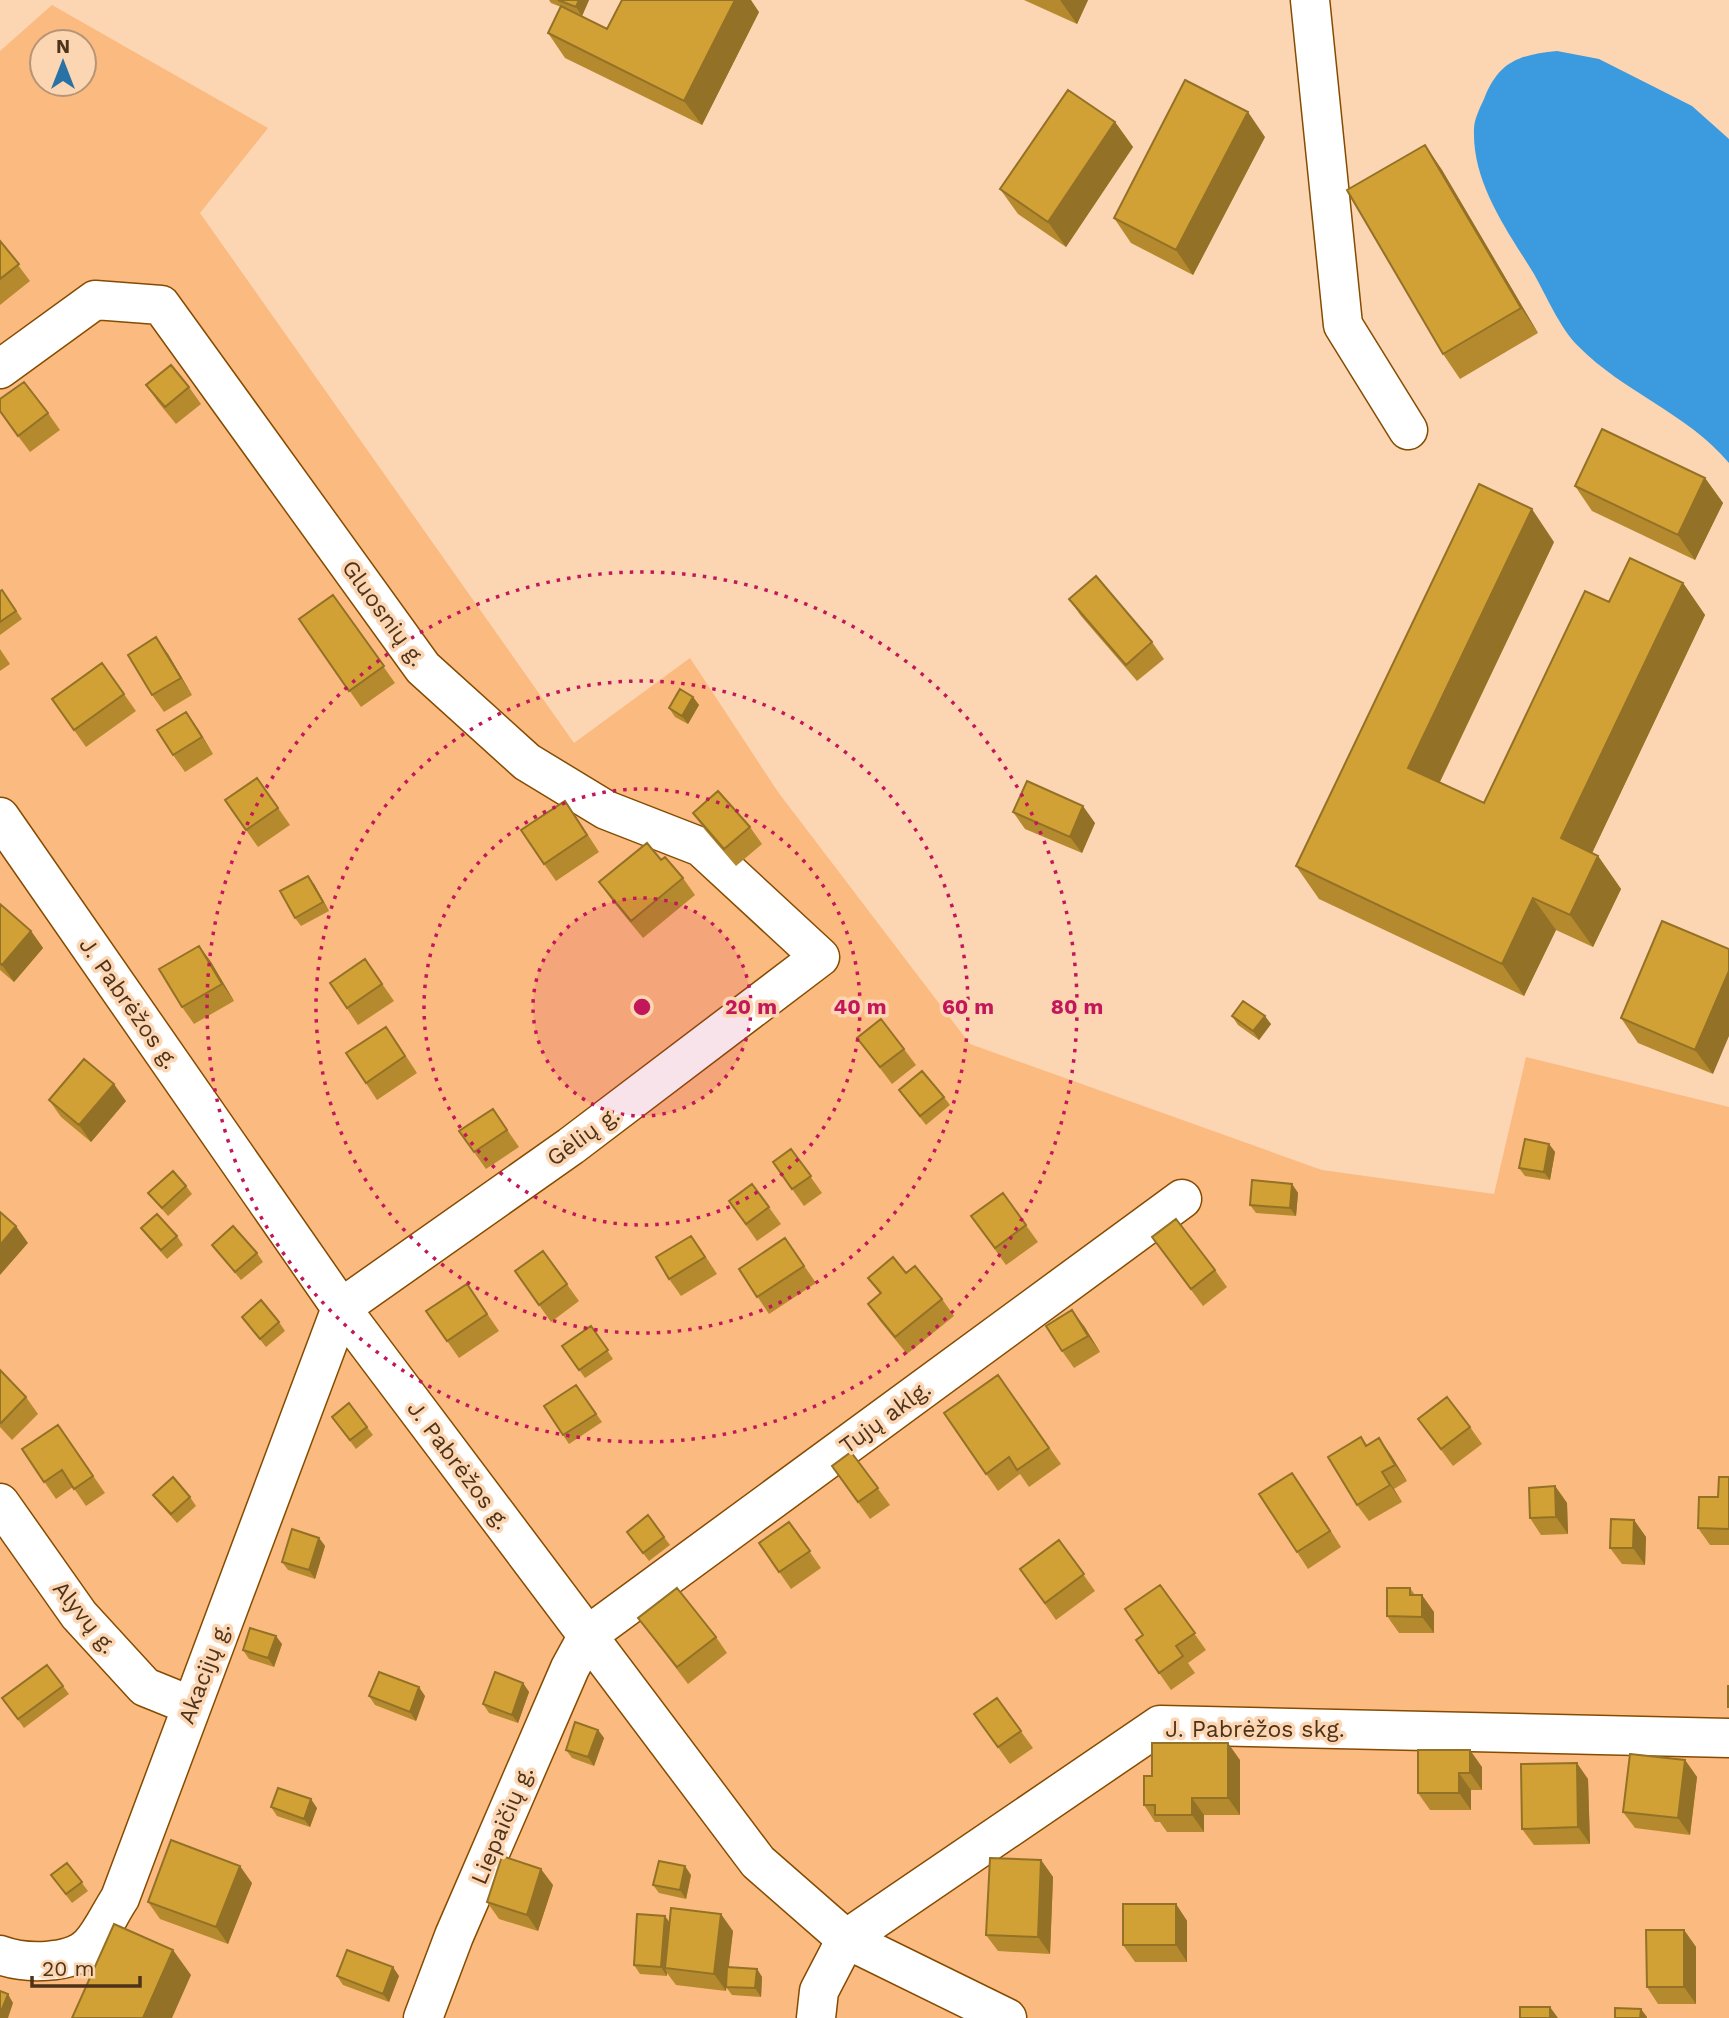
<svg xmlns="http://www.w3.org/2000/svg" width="1729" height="2018" font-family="'Work Sans',sans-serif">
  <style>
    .green { fill: #fbba7f; fill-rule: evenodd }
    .water { fill: #3c9bde }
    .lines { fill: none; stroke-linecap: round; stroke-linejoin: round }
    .minor-casing { stroke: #854c01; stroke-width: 41 }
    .minor { stroke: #fff; stroke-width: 38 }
    .wall { fill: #b58a2e }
    .shaded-wall { fill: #937126 }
    .building { fill: #d2a136; stroke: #937126; stroke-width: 2 }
    .ring { fill: none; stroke: #c2185b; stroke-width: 3.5; stroke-dasharray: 3.5 7 }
    .labels { text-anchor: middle; stroke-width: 7; stroke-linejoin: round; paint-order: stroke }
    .street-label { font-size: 23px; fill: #4d331a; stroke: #fcd5b2 }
    .centre { fill: #c2185b; stroke: #fcd5b2; stroke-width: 3.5 }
    .ring-label { font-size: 21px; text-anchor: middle; font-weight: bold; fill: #c2185b; stroke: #fcd5b2; stroke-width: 7; stroke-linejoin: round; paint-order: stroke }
  </style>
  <rect width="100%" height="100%" fill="#fcd5b2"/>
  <!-- green -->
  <path class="green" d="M52 5 268 128 200 213 574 743 690 658 778 792 970 1044 1322 1170 1494 1194 1526 1057 1729 1107V2018H0V51ZM42 42H84V84H42Z"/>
  <!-- water -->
  <path class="water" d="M1557 51 1599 59 1692 106 1729 139V463C1687 413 1623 392 1578 346 1560 328 1547 297 1534 274 1507 230 1472 183 1474 129 1474 119 1480 108 1484 99 1499 61 1519 55 1557 51Z"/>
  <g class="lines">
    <!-- minor casing -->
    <g class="minor-casing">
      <path id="minor" d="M1310 0 1343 325 1408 430
        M0 369 95 300 161 305 423 668 527 762 606 810 701 847 820 957 571 1146 341 1308 120 1898C110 1913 102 1932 90 1945 71 1965 24 1964 0 1955
        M0 817 341 1308 758 1862 846 1939 1007 2018
        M0 1503 79 1615 145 1687 192 1706
        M423 2018 454 1936 570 1668 588 1635 1182 1199
        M816 2018 819 1991 846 1939 1160 1725 1729 1738"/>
    </g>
    <!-- minor -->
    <use href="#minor" class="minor"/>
  </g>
  <!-- wall -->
  <path class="wall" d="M549 0H589L582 16 574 13 607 29 759 12 702 125 565 58 548 33 561 7 551 3Z
    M1024 0H1088L1077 24Z
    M1115 122 1133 147 1066 247 1018 214 1000 189Z
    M1265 137 1193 275 1131 243 1114 218Z
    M1425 145 1442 170 1538 333 1460 379 1443 354Z
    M0 241 30 281 0 305Z
    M146 385 189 387 201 404 176 424 158 402Z
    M0 412 48 413 60 430 30 452Z
    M1705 478 1723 503 1695 560 1592 511 1575 486Z
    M1554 542 1440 782 1484 803 1609 602 1683 583 1705 615 1592 853 1598 856 1621 889 1593 947 1556 930 1524 996 1319 899 1296 866Z
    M2 590 22 619 0 635V591Z
    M333 595 395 683 361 707 299 619Z
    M1069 599 1152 642 1164 659 1137 681 1081 616Z
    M0 649 10 664 0 671Z
    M168 654 192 695 164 712 152 695Z
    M102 663 136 711 86 747 52 699Z
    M693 697 699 705 688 724 675 717 669 708Z
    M198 729 213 754 185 772 173 755Z
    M257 778 290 825 258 847 225 800Z
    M1013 812 1095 823 1082 853 1025 829Z
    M693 813 750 827 762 844 736 866 705 830Z
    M577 818 599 852 556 881 544 864Z
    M661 860 683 878 695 895 643 938 611 899 599 882Z
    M314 884 329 911 301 926 295 918Z
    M0 904 31 931 43 948 14 982 0 970Z
    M1662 921 1713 1074 1638 1043 1621 1018Z
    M199 946 211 962 234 1001 194 1024 182 1007Z
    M365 959 394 1001 358 1025 330 983Z
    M1232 1016 1271 1024 1259 1040 1238 1025Z
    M857 1038 904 1049 916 1065 892 1084Z
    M398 1044 417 1073 377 1100 346 1053Z
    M899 1090 944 1097 950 1105 926 1125Z
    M49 1100 126 1101 91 1142 61 1117Z
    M493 1109 519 1147 486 1169 459 1131Z
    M1549 1144 1555 1152 1550 1180 1525 1176 1519 1168Z
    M791 1149 822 1193 804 1206 773 1162Z
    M752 1184 781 1224 757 1241 729 1201Z
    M1292 1184 1298 1193 1296 1216 1256 1213 1250 1205Z
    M186 1186 192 1194 168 1216 148 1193Z
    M1003 1193 1038 1242 1006 1265 971 1216Z
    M141 1228 177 1236 183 1245 167 1259 147 1236Z
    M691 1236 717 1274 681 1296 669 1279Z
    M1152 1237 1215 1270 1227 1287 1203 1306Z
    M785 1238 816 1283 769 1314 739 1269Z
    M212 1245 257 1253 263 1262 241 1280Z
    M543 1251 579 1301 551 1322 515 1271Z
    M906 1273 942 1299 954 1316 907 1354 880 1321 868 1304 880 1294 868 1278Z
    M467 1284 499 1331 459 1358 426 1311Z
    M242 1317 279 1322 285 1331 266 1347Z
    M591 1326 613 1359 585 1378 562 1346Z
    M1084 1326 1100 1352 1074 1368 1062 1351Z
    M0 1370 26 1397 38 1414 12 1440 0 1427Z
    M998 1375 1061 1464 1029 1487 1020 1474 998 1491 944 1413Z
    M576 1385 602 1422 569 1444 563 1435Z
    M332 1417 367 1427 373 1435 356 1449Z
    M1418 1419 1470 1427 1482 1444 1453 1466Z
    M58 1425 105 1493 86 1506 73 1487 56 1499 22 1449Z
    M1361 1437 1367 1445 1379 1438 1407 1481 1394 1489 1402 1502 1369 1521 1357 1505Z
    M851 1452 890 1505 870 1519 832 1466Z
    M1292 1473 1341 1547 1308 1569 1297 1552Z
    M1729 1477V1545H1710L1698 1528Z
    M1555 1486 1567 1503 1568 1534 1541 1535 1530 1518Z
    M153 1495 190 1497 196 1506 177 1523 159 1503Z
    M1634 1520 1646 1537 1645 1565 1622 1564 1610 1548Z
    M789 1522 821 1568 791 1589 759 1543Z
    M627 1532 664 1537 670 1545 649 1561Z
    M319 1538 325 1546 315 1579 288 1570 282 1562Z
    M1059 1540 1095 1591 1056 1620 1020 1569Z
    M1160 1585 1206 1650 1188 1663 1195 1673 1171 1690 1136 1640 1143 1635Z
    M1410 1588 1415 1595 1434 1612V1633H1399L1387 1616Z
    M638 1618 716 1637 727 1653 688 1684Z
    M282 1644 274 1667 249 1659 243 1650Z
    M523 1683 529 1692 518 1723 489 1713 483 1704Z
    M63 1686 69 1694 24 1728 2 1698Z
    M369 1696H425L416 1721 375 1705Z
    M997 1698 1033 1748 1010 1764 974 1714Z
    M598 1730 604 1738 594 1766 572 1758 566 1750Z
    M1418 1750 1482 1767V1790H1471V1810H1430L1418 1793Z
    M1240 1760V1815H1204V1832H1167L1160 1822H1155L1144 1805 1152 1776Z
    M1685 1760 1697 1777 1690 1835 1635 1828 1623 1812Z
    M1588 1779 1590 1844 1534 1845 1522 1829Z
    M271 1807 317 1808 310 1827 277 1816Z
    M1041 1860 1053 1877 1050 1954 998 1951 986 1935Z
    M67 1863 88 1891 72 1903 51 1875Z
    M691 1875 686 1899 659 1893 653 1885Z
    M252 1883 228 1944 160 1919 148 1902Z
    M553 1885 538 1931 499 1919 487 1902Z
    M1176 1904 1187 1921V1962H1135L1123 1945Z
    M665 1916 670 1923 733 1931 728 1967 757 1969 762 1977 761 1997 732 1995 726 1987V1991L676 1985 667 1973V1976L640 1974 634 1965Z
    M1684 1930 1696 1947V2004H1658L1647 1987Z
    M337 1976H399L389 2002 343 1985Z"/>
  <!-- shaded-wall -->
  <path class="shaded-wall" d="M579 0H589L582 16 576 7Z
    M735 0H751L759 12 702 125 684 101Z
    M1060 0H1088L1077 24Z
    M1248 112 1265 137 1193 275 1176 250Z
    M1115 122 1133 147 1066 247 1048 222Z
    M1425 145 1442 170 1538 333 1521 308Z
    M1705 478 1723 503 1695 560 1678 535Z
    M1532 509 1554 542 1431 800 1408 768Z
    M1683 583 1705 615 1584 870 1561 838Z
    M156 637 168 654 192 695 181 678Z
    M693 697 699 705 688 724 682 716Z
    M186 712 198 729 213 754 202 737Z
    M1083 806 1095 823 1082 853 1070 837Z
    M1598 856 1621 889 1593 947 1570 915Z
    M308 876 314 884 329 911 323 902Z
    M1533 898 1556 930 1524 996 1502 964Z
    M31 931 43 948 14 982 2 965Z
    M199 946 211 962 234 1001 222 984Z
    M1729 971V1036L1713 1074 1695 1050Z
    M1265 1016 1271 1024 1259 1040 1253 1031Z
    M114 1084 126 1101 91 1142 79 1125Z
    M1549 1144 1555 1152 1550 1180 1544 1172Z
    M1292 1184 1298 1193 1296 1216 1290 1208Z
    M16 1226 28 1243 0 1275V1245Z
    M691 1236 703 1253 717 1274 705 1257Z
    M1072 1310 1084 1326 1100 1352 1088 1336Z
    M1379 1438 1391 1455 1407 1481 1395 1465Z
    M1382 1472 1394 1489 1402 1502 1390 1485Z
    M1292 1473 1304 1490 1341 1547 1330 1531Z
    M1555 1486 1567 1503 1568 1534 1556 1517Z
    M1634 1520 1646 1537 1645 1565 1633 1548Z
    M319 1538 325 1546 315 1579 309 1570Z
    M1422 1595 1434 1612V1633L1422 1617Z
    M276 1636 282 1644 274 1667 268 1658Z
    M523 1683 529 1692 518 1723 512 1715Z
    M419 1687 425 1696 416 1721 410 1712Z
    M598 1730 604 1738 594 1766 588 1757Z
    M1228 1743 1240 1760V1815L1228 1798Z
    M1470 1750 1482 1767V1790L1470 1773Z
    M1685 1760 1697 1777 1690 1835 1678 1818Z
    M1577 1763 1588 1779 1590 1844 1578 1827Z
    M1459 1773 1471 1790V1810L1459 1793Z
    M1192 1798 1204 1815V1832L1192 1815Z
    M311 1799 317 1808 310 1827 304 1819Z
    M1041 1860 1053 1877 1050 1954 1038 1937Z
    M240 1866 252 1883 228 1944 216 1927Z
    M685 1866 691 1875 686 1899 680 1890Z
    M541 1869 553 1885 538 1931 527 1915Z
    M1176 1904 1187 1921V1962L1176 1945Z
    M721 1914 733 1931 726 1991 714 1974Z
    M665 1916 671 1925 665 1968 667 1973V1976L661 1967Z
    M1684 1930 1696 1947V2004L1684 1987Z
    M173 1950 191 1975 172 2018H143Z
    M393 1967 399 1976 389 2002 383 1994Z
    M757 1969 762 1977 761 1997 755 1988Z
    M8 1994 13 2003 8 2018H0V2014Z
    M1550 2007 1558 2018H1550Z
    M1641 2009 1647 2017V2018H1640Z"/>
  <!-- building -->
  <path class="building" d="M558 0H579L576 7Z
    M622 0H735L684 101 548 33 561 6 607 29Z
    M1185 80 1248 112 1176 250 1114 218Z
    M1068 90 1115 122 1048 222 1000 189Z
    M1425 145 1521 308 1443 354 1347 190Z
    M0 241 19 264 0 279Z
    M171 365 189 387 165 407 146 385Z
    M24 382 48 413 18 436 0 411V399Z
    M1602 429 1705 478 1678 535 1575 486Z
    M1479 484 1532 509 1408 768 1484 803 1585 591 1609 602 1630 558 1683 583 1561 838 1598 856 1570 915 1533 898 1502 964 1296 866Z
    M1096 576 1152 642 1126 665 1069 599Z
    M2 590 16 611 0 622V591Z
    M333 595 384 666 349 691 299 619Z
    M156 637 181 678 152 695 128 655Z
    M102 663 124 694 74 730 52 699Z
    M680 689 693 697 682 716 669 708Z
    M186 712 202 737 173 755 157 730Z
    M257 778 278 808 246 830 225 800Z
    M1027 781 1083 806 1070 837 1013 812Z
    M718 791 750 827 724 849 693 813Z
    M565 801 587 835 544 864 521 830Z
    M647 843 661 860 665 857 683 878 631 921 599 882Z
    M308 876 323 902 295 918 280 891Z
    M0 904 31 931 2 965 0 963Z
    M1662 921 1729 949V971L1695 1050 1621 1018Z
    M199 946 222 984 182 1007 159 969Z
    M365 959 382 984 347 1008 330 983Z
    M1243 1001 1265 1016 1253 1031 1232 1016Z
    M881 1019 904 1049 880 1067 857 1038Z
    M386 1027 405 1056 366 1083 346 1053Z
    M84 1059 114 1084 79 1125 49 1100Z
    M922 1071 944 1097 920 1116 899 1090Z
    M493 1109 507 1130 474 1152 459 1131Z
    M1525 1139 1549 1144 1544 1172 1519 1168Z
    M791 1149 811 1176 792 1189 773 1162Z
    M173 1171 186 1186 162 1208 148 1193Z
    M1252 1180 1292 1184 1290 1208 1250 1205Z
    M752 1184 769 1207 746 1224 729 1201Z
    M1003 1193 1026 1225 995 1248 971 1216Z
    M0 1212 16 1226 0 1245Z
    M157 1214 177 1236 161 1250 141 1228Z
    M1176 1219 1215 1270 1191 1289 1152 1237Z
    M233 1226 257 1253 235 1272 212 1245Z
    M691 1236 705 1257 669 1279 656 1257Z
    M785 1238 804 1266 757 1297 739 1269Z
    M543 1251 567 1284 539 1305 515 1271Z
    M893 1257 906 1273 915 1266 942 1299 895 1337 868 1304 881 1293 868 1278Z
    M467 1284 487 1314 447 1341 426 1311Z
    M261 1300 279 1322 260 1339 242 1317Z
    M1072 1310 1088 1336 1062 1351 1046 1326Z
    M591 1326 608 1350 579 1370 562 1346Z
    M0 1370 26 1397 1 1423 0 1422Z
    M998 1375 1049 1448 1017 1470 1009 1457 986 1474 944 1413Z
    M576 1385 596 1414 563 1435 544 1406Z
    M1447 1397 1470 1427 1441 1449 1418 1419Z
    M349 1403 367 1427 350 1440 332 1417Z
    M58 1425 93 1476 74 1489 62 1470 44 1482 22 1449Z
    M1361 1437 1366 1446 1379 1438 1395 1465 1382 1472 1390 1485 1357 1505 1328 1457Z
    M851 1452 878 1488 858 1502 832 1466Z
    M1292 1473 1330 1531 1297 1552 1259 1494Z
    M173 1477 190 1497 171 1514 153 1495Z
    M1719 1477H1729V1529L1698 1528 1699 1497H1718Z
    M1555 1486 1556 1517 1530 1518 1529 1488Z
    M648 1515 664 1537 643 1553 627 1532Z
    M1611 1519 1634 1520 1633 1548H1610Z
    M789 1522 810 1551 779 1572 759 1543Z
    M292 1529 319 1538 309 1570 282 1562Z
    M1059 1540 1084 1574 1045 1603 1020 1569Z
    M1160 1585 1195 1633 1176 1646 1183 1656 1159 1673 1136 1640 1143 1635 1125 1609Z
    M677 1588 716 1637 677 1667 638 1618Z
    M1387 1588H1410V1595H1422V1617L1387 1616Z
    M250 1628 276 1636 268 1658 243 1650Z
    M47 1665 63 1686 18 1719 2 1698Z
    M379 1672 419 1687 410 1712 369 1696Z
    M495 1672 523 1683 512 1715 483 1704Z
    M1728 1686H1729V1707H1728Z
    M997 1698 1021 1731 998 1747 974 1714Z
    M575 1722 598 1730 588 1757 566 1750Z
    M1152 1743H1228V1798H1192V1815H1155V1805H1144V1776H1152Z
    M1418 1750H1470V1773H1459V1793H1418Z
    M1630 1754 1685 1760 1678 1818 1623 1812Z
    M1577 1763 1578 1827 1522 1829 1521 1764Z
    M278 1788 311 1799 304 1819 271 1807Z
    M171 1840 240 1866 216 1927 148 1902Z
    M502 1856 541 1869 527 1915 487 1902Z
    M990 1858 1041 1860 1038 1937 986 1935Z
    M659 1861 685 1866 680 1890 653 1885Z
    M67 1863 82 1882 66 1894 51 1875Z
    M1123 1904H1176V1945H1123Z
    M671 1908 721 1914 714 1974 665 1968Z
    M637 1914 665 1916 661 1967 634 1965Z
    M114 1924 173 1950 143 2018H72Z
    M1646 1930H1684V1987H1647Z
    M347 1950 393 1967 383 1994 337 1976Z
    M727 1967 757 1969 755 1988 726 1987Z
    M0 1991 8 1994 0 2014Z
    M1520 2007H1550V2018H1520Z
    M1615 2008 1641 2009 1640 2018H1615Z"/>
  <!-- distance rings -->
  <circle cx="642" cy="1007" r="109" fill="#c2185b" fill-opacity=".12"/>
  <g class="ring">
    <circle cx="642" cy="1007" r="109"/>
    <circle cx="642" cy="1007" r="218"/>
    <circle cx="642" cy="1007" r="326"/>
    <circle cx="642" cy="1007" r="435"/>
  </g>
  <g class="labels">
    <!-- street labels -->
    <g class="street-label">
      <text transform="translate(384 613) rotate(54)" y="8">Gluosnių g.</text>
      <text transform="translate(129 1003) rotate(55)" y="8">J. Pabrėžos g.</text>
      <text transform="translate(583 1136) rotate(-36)" y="8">Gėlių g.</text>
      <text transform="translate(885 1417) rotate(-36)" y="8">Tujų aklg.</text>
      <text transform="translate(459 1465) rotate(53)" y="8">J. Pabrėžos g.</text>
      <text transform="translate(85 1617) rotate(51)" y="8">Alyvų g.</text>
      <text transform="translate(204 1673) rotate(-69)" y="8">Akacijų g.</text>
      <text x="1255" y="1737">J. Pabrėžos skg.</text>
      <text transform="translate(502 1825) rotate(-67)" y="8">Liepaičių g.</text>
    </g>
  </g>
  <circle cx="642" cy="1007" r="10" class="centre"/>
  <g class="ring-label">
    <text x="751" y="1014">20 m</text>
    <text x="860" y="1014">40 m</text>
    <text x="968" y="1014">60 m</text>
    <text x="1077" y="1014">80 m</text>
  </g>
  <!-- north arrow -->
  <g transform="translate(63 63)"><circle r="33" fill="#fcd5b2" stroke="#b69475" stroke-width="2"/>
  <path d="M0-5L12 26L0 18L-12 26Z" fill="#2972a6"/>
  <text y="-10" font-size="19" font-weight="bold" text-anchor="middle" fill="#4d331a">N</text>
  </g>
  <!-- scale -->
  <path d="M32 1976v10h108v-10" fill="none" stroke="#4d331a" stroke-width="3.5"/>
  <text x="42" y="1976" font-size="21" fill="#4d331a" stroke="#fcd5b2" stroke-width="5" paint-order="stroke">20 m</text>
</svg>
